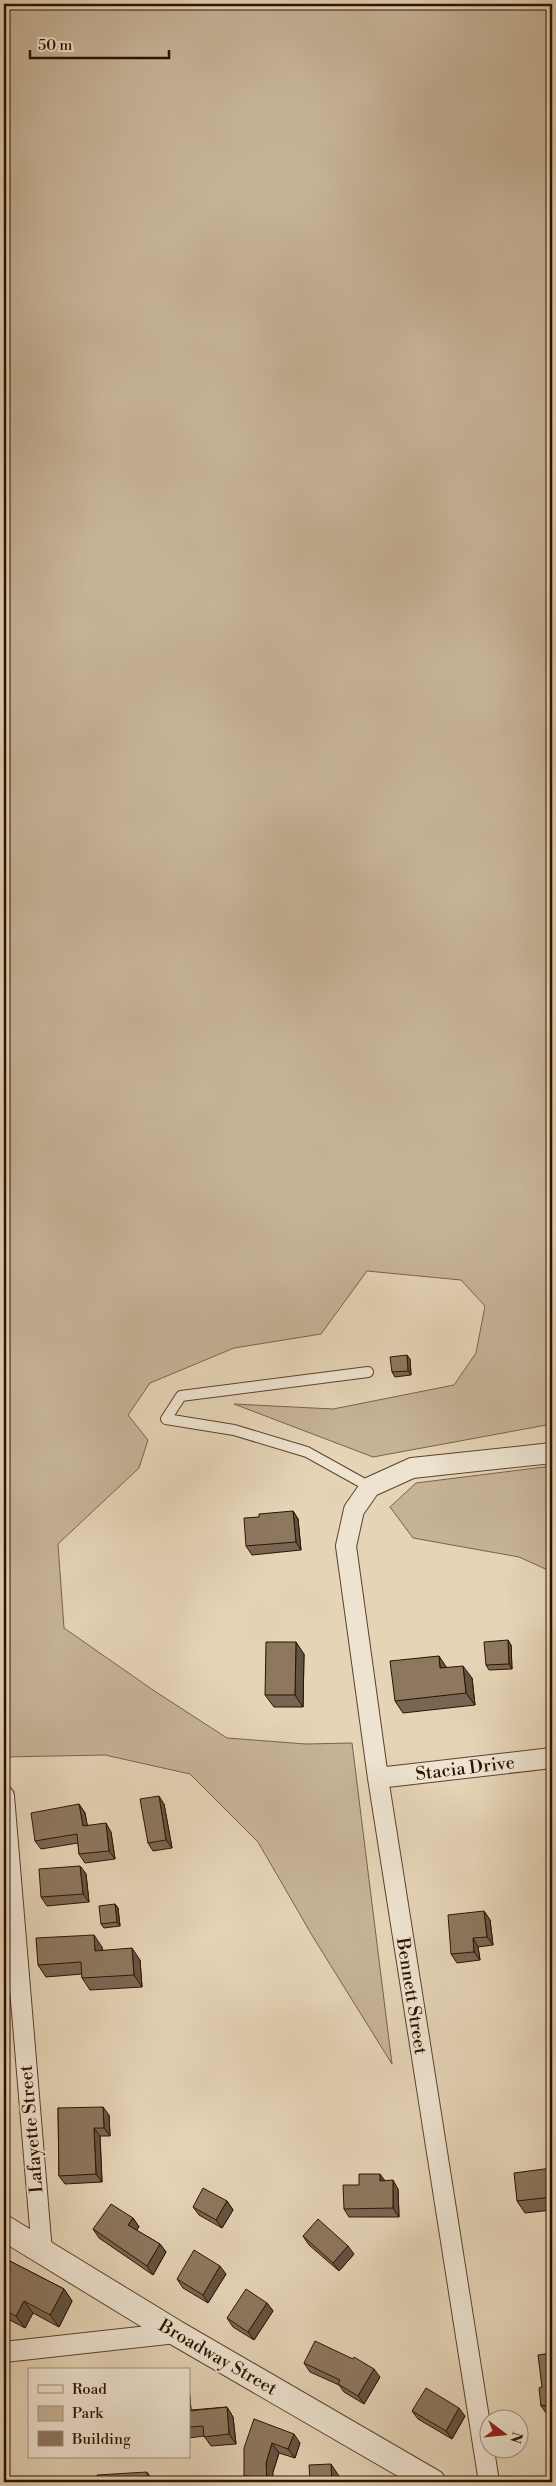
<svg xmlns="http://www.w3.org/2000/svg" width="556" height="2486" font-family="'Libre Bodoni',serif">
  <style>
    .green { fill: #c6b397; stroke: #7a624c }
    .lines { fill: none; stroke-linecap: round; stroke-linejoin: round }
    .service-casing { stroke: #5c422e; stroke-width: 12 }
    .minor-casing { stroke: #5c422e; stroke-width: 22 }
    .tertiary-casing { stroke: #5c422e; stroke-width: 27 }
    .service { stroke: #eee3d0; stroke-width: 10 }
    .minor { stroke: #eee3d0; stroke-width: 20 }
    .tertiary { stroke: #eee3d0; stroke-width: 25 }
    .wall { fill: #796652; stroke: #2e1201 }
    .shaded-wall { fill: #635342; stroke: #2e1201 }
    .building { fill: #8d775f; stroke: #2e1201 }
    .labels { text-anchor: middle; stroke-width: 4; stroke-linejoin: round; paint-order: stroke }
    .street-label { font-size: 18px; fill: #2e1201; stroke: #eee3d0 }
  </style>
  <rect width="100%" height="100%" fill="#e5d4b6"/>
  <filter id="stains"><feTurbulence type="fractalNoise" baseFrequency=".004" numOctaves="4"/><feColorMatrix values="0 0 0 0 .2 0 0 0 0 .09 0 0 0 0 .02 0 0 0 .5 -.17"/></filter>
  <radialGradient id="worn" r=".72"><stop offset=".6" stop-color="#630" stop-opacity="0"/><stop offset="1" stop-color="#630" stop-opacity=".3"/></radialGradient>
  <!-- green -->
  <path class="green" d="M4 4H552V1424L373 1457 234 1404 333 1409 454 1385 476 1353 485 1306 461 1280 367 1271 321 1334 234 1348 150 1383 128 1415 148 1440 139 1468 58 1544 64 1628 153 1690 227 1738 306 1744 352 1743 392 2064 313 1937 258 1842 190 1774 105 1755 4 1757Z
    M552 1466V1572L519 1557 413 1538 390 1507 416 1483Z"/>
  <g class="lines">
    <!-- service casing -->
    <g class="service-casing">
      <path id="service" d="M368 1372 181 1396 166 1419 234 1430 307 1452 370 1487"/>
    </g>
    <!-- minor casing -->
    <g class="minor-casing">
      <path id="minor" d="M378 1778 552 1758
        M4 1796 42 2252
        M4 2352 176 2333
        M489 2482 378 1778 346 1546 354 1510 370 1487 412 1468 552 1453"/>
    </g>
    <!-- tertiary casing -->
    <g class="tertiary-casing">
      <path id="tertiary" d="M4 2228 176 2333 433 2482"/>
    </g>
    <!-- service -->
    <use href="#service" class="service"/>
    <!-- minor -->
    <use href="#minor" class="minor"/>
    <!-- tertiary -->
    <use href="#tertiary" class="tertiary"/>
  </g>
  <!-- wall -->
  <path class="wall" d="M410 1359 411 1375 395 1377 392 1372Z
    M293 1511 298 1519 301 1550 252 1555 246 1546Z
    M511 1645 512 1669 489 1670 486 1665Z
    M304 1654 303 1707H274L265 1695Z
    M447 1668 472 1678 475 1705 403 1713 395 1701Z
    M79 1804 85 1813 87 1825 111 1832 115 1859 85 1863 79 1854 78 1843 41 1849 35 1841Z
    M164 1804 172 1848 153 1851 148 1843Z
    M80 1866 86 1874 89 1902 47 1906 41 1897Z
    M115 1904 118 1908 120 1926 104 1928 101 1924Z
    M484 1911 490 1920 493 1945 478 1947 480 1960 457 1963 451 1954Z
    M102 1947V1950L140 1960 142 1987 90 1990 82 1978V1974L46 1977 38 1965Z
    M58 2108 109 2115 110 2136H100L102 2182 65 2184 59 2176Z
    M552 2168V2210L525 2213 517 2201Z
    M384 2180 398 2189 399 2217H349L344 2209 359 2185Z
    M227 2201 233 2210 222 2228 199 2215 193 2207Z
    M133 2218 139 2227 136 2230 160 2244 166 2252 153 2275 99 2238 93 2229Z
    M303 2236 354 2254 339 2271 309 2245Z
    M4 2258 64 2289 72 2301 59 2327 33 2313 25 2328 4 2317Z
    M226 2274 208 2303 183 2288 177 2279Z
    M267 2303 273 2311 254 2340 233 2327 227 2318Z
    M552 2353 550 2418 541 2406 542 2387Z
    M304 2363 380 2377 364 2404 344 2392 339 2385 310 2372Z
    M189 2387 191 2410 227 2407 233 2417 236 2444 211 2446 204 2436 189 2438Z
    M412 2411 465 2416 452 2439 418 2419Z
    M254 2419 300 2443 295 2458 279 2453 273 2472 249 2482 244 2476Z"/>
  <!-- shaded-wall -->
  <path class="shaded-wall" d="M407 1355 410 1359 411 1375 408 1371Z
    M293 1511 298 1519 301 1550 296 1542Z
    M508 1640 511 1645 512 1669 509 1664Z
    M296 1642 304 1654 303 1707 295 1695Z
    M439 1656 447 1668H440Z
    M463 1666 472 1678 475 1705 466 1693Z
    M159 1796 164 1804 172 1848 166 1840Z
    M79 1804 85 1813 89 1834 83 1826Z
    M106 1823 111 1832 115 1859 109 1851Z
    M80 1866 86 1874 89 1902 83 1894Z
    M115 1904 118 1908 120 1926 117 1922Z
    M484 1911 490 1920 493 1945 487 1937Z
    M94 1935 102 1947 103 1963 95 1951Z
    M473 1938 478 1947 480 1960 474 1952Z
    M132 1948 140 1960 142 1987 134 1975Z
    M103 2107 109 2115 110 2136 104 2128Z
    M4 2121 9 2128 4 2138Z
    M94 2128 100 2136 102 2182 96 2174Z
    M380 2174 386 2182 380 2181Z
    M393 2180 398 2189 399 2217 393 2208Z
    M227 2201 233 2210 222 2228 216 2220Z
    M133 2218 139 2227 134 2234 128 2225Z
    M160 2244 166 2252 153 2275 147 2266Z
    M348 2246 354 2254 339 2271 333 2263Z
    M220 2266 226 2274 208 2303 203 2295Z
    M64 2289 72 2301 59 2327 50 2315Z
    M24 2301 33 2313 25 2328 16 2316Z
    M267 2303 273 2311 254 2340 248 2332Z
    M374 2369 380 2377 364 2404 358 2396Z
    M189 2387 192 2421 189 2416Z
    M227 2407 233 2417 236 2444 229 2434Z
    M459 2408 465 2416 452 2439 446 2431Z
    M4 2424 5 2438 4 2436Z
    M294 2434 300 2443 295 2458 288 2449Z
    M272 2443 279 2453 273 2472V2482H267L266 2463Z
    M331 2464 339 2476 340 2482H332Z
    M147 2472 153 2481V2482H148Z"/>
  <!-- building -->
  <path class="building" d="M407 1355 408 1371 392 1372 390 1357Z
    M293 1511 296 1542 246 1546 244 1518 259 1517V1514Z
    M508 1640 509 1664 486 1665 484 1642Z
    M266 1642H296L295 1695H265Z
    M439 1656 440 1668 463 1666 466 1693 395 1701 390 1661Z
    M159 1796 166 1840 148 1843 140 1799Z
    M79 1804 83 1826 106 1823 109 1851 79 1854 77 1834 35 1841 31 1813Z
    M80 1866 83 1894 41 1897 39 1869Z
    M115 1904 117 1922 101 1924 99 1906Z
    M484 1911 487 1937 473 1938 474 1952 451 1954 448 1915Z
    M94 1935 95 1951 132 1948 134 1975 82 1978 81 1962 38 1965 36 1938Z
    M103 2107 104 2128H94L96 2174 59 2176 58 2108Z
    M552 2168V2197L517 2201 514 2173Z
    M359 2174H380V2181L393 2180V2208L344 2209 343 2185H359Z
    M203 2188 227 2201 216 2220 193 2207Z
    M111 2204 133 2218 128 2225 160 2244 147 2266 93 2229Z
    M318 2219 348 2246 333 2263 303 2236Z
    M194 2250 220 2266 203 2295 177 2279Z
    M4 2258 64 2289 50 2315 24 2301 16 2316 4 2310Z
    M246 2289 267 2303 248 2332 227 2318Z
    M315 2341 353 2359 354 2357 374 2369 358 2396 338 2384 340 2380 304 2363Z
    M552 2353V2437L548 2405 541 2406 539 2388 542 2387 538 2355Z
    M426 2388 459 2408 446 2431 412 2411Z
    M227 2407 229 2434 204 2437 203 2426 189 2427V2411Z
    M254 2419 294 2434 288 2449 272 2443 266 2463 267 2482H249V2476H244V2448Z
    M331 2464 332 2482H310L309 2465Z
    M147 2472 148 2482H98L97 2475Z"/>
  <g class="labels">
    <!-- street labels -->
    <g class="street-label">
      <text transform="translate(465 1768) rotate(-7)" y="6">Stacia Drive</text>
      <text transform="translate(412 1996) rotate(81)" y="6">Bennett Street</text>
      <text transform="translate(31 2129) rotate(-95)" y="6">Lafayette Street</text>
      <text transform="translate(218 2357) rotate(30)" y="6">Broadway Street</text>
    </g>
  </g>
  <!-- margin -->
  <rect width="556" height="2486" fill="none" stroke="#e5d4b6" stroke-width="20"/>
  <rect x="5" y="5" width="546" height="2476" fill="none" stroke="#2e1201" stroke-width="2.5"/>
  <rect x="10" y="10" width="536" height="2466" fill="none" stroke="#2e1201"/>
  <!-- legend -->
  <rect x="28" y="2368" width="162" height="90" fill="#eee3d0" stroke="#a18f7d"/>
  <rect x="38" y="2385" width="25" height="8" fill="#eee3d0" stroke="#a18f7d"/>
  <text x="72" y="2394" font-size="15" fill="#2e1201">Road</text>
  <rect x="38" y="2406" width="25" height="15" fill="#c6b397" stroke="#a18f7d"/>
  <text x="72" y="2418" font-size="15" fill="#2e1201">Park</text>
  <rect x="38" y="2431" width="25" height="15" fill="#8d775f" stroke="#a18f7d"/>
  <text x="72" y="2444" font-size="15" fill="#2e1201">Building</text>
  <!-- north arrow -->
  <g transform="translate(504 2434) rotate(106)"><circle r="24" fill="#eee3d0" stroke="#a18f7d"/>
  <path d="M0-4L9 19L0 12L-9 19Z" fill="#8f2418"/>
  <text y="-8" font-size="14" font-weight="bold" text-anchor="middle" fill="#2e1201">N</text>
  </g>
  <!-- scale -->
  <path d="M30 50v8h139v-8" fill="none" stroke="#2e1201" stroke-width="2.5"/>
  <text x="38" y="50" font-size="15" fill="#2e1201" stroke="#eee3d0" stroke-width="4" paint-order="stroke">50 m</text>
  <rect width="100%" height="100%" filter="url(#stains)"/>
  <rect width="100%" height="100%" fill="url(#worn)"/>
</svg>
